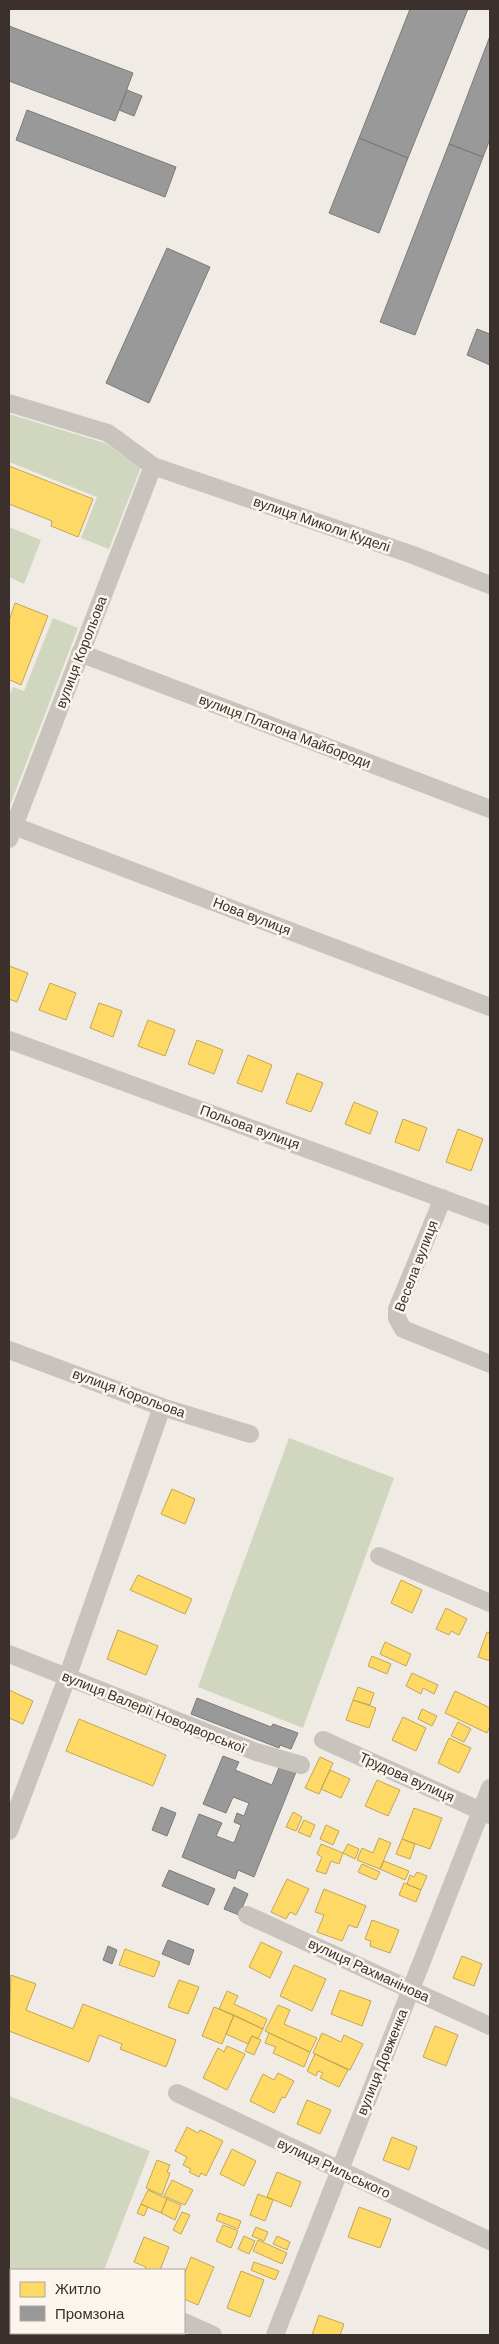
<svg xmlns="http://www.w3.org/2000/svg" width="499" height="2344" font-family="'DM Sans',sans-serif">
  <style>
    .green { fill: #d1d6bf }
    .homes { fill: #ffd966; stroke: #c4a654 }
    .industry { fill: #999; stroke: #7d7a78 }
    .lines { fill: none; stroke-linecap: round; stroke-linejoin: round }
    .minor { stroke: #c9c3be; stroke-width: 18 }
    .labels { text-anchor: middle; stroke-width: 5; stroke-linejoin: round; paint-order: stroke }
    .street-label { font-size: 14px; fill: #3b302b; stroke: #fbf5ee }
  </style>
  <rect width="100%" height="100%" fill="#f0ebe5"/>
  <!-- green -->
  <path class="green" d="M9 414 105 443 141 467 109 549 81 538 97 497 9 462Z
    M9 527 41 540 24 584 9 577Z
    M53 618 78 628 9 808V697L13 687 24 691Z
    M289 1438 394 1478 303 1728 198 1687Z
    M9 2096 150 2151 104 2270H11V2333H79L78 2335H9Z"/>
  <!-- homes -->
  <path class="homes" d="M9 466 93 499 78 537 51 526 52 521 9 504Z
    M15 603 48 616 21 685 10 680 9 683V621Z
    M9 966 28 973 17 1002 9 999Z
    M50 983 76 993 66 1020 39 1010Z
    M99 1003 122 1011 113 1037 90 1028Z
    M148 1020 175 1030 165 1056 138 1046Z
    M197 1040 223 1050 214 1074 188 1064Z
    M248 1055 272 1065 262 1092 237 1083Z
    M297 1073 323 1083 311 1112 286 1103Z
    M354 1102 378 1112 370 1134 345 1124Z
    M403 1119 427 1128 419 1151 395 1142Z
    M458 1129 483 1139 471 1171 446 1162Z
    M172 1489 195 1499 185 1524 161 1514Z
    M138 1575 192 1599 185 1614 130 1590Z
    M401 1580 422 1590 412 1613 391 1603Z
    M446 1608 467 1619 459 1635 451 1631 449 1635 436 1629Z
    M118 1630 158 1646 146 1675 107 1659Z
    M487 1632 490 1633V1661L478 1657Z
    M385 1642 411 1654 406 1666 380 1654Z
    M372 1656 391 1664 387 1674 368 1666Z
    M412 1673 438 1685 434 1694 423 1688 421 1694 406 1686Z
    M358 1687 374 1693 370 1705 353 1700Z
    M9 1690 33 1701 23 1724 9 1718Z
    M455 1691 490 1708V1726L487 1733 445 1713Z
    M353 1700 376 1708 369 1728 346 1720Z
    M422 1709 437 1716 432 1726 418 1719Z
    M403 1717 426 1728 416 1751 392 1740Z
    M79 1719 166 1755 153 1786 66 1751Z
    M458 1722 471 1729 464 1742 451 1736Z
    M449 1738 471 1748 459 1773 438 1763Z
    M320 1757 333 1763 319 1794 305 1788Z
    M330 1770 350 1779 341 1798 321 1789Z
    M377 1780 400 1790 388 1816 365 1806Z
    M414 1808 442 1818 430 1849 402 1839Z
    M293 1812 302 1817 296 1831 286 1827Z
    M304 1820 315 1825 310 1837 298 1832Z
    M326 1825 339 1831 333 1845 320 1839Z
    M379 1838 391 1843 380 1869 357 1860 362 1848 373 1853Z
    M402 1839 415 1844 410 1859 396 1854Z
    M321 1844 343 1853 339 1864 331 1861 326 1874 316 1871 322 1857 317 1854Z
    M348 1844 359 1849 355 1859 343 1853Z
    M384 1861 409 1871 405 1880 380 1869Z
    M362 1864 380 1872 376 1880 358 1872Z
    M417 1872 427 1876 421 1890 407 1884 410 1875 414 1877Z
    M287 1879 309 1889 296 1915 290 1912 286 1919 271 1912Z
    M404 1883 421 1890 416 1902 399 1895Z
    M324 1889 366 1906 357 1928 349 1925 342 1941 317 1932 324 1915 315 1912Z
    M372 1920 399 1930 390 1953 370 1946 371 1941 365 1939Z
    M261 1942 282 1952 270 1978 249 1967Z
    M125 1949 160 1962 154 1977 119 1965Z
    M462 1956 482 1964 474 1986 453 1978Z
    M294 1965 326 1979 312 2011 280 1996Z
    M11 1975 36 1984 26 2010 73 2029 83 2004 176 2040 166 2067 120 2049 122 2044 99 2035 89 2062 9 2031Z
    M179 1980 199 1987 188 2014 168 2007Z
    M340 1990 371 2001 362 2026 331 2014Z
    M227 1991 238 1996 234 2004 267 2019 263 2029 219 2009Z
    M278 2005 290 2010 284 2024 317 2038 310 2052 265 2031Z
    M214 2007 234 2015 222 2044 202 2036Z
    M234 2015 263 2029 258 2039 252 2036 248 2044 226 2034Z
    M435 2026 458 2035 446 2066 423 2057Z
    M269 2033 310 2052 304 2067 273 2053 276 2047 265 2043Z
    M322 2033 341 2042 344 2035 363 2044 350 2070 313 2053Z
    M252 2036 261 2040 254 2055 245 2051Z
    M227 2046 245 2054 227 2090 203 2078 218 2048 224 2052Z
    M315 2054 348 2070 339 2087 320 2078 323 2073 318 2071 316 2076 307 2071Z
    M278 2073 294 2081 285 2098 282 2097 274 2113 250 2101 263 2074 274 2080Z
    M307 2100 331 2110 320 2134 297 2124Z
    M187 2127 198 2133 200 2130 223 2141 206 2176 201 2173 199 2177 189 2172 191 2169 183 2165 187 2157 175 2151Z
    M392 2137 417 2147 409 2170 383 2160Z
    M232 2149 256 2161 244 2186 220 2174Z
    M157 2160 170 2165 167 2172 170 2173 162 2195 146 2188Z
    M277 2172 301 2182 291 2207 267 2197Z
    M172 2180 193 2190 185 2205 164 2196Z
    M148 2190 167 2199 161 2213 141 2204Z
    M258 2194 273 2200 265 2221 250 2215Z
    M167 2199 181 2205 175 2220 161 2213Z
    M141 2204 148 2207 144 2216 137 2213Z
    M359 2207 391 2219 380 2248 348 2237Z
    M182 2212 190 2215 181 2234 173 2230Z
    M219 2213 241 2221 238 2229 216 2220Z
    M223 2225 238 2231 231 2248 216 2241Z
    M256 2227 268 2232 264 2241 252 2236Z
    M244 2236 255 2241 249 2254 238 2249Z
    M277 2236 290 2242 287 2250 273 2244Z
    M144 2237 169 2247 160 2270H145L146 2267 134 2262Z
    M258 2240 287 2253 282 2264 253 2251Z
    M191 2257 214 2267 198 2305 184 2299V2275Z
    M254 2262 279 2271 275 2280 251 2270Z
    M241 2271 264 2280 250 2317 227 2308Z
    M319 2315 344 2324 340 2335H312Z
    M90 2333H132L131 2335H89Z"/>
  <!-- industry -->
  <path class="industry" d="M410 9H468L408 158 359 138Z
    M9 26 133 73 115 121 9 81Z
    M490 36V139L483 157 449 144Z
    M127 90 142 96 134 116 119 110Z
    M27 110 176 167 165 197 16 140Z
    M359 138 408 158 379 233 329 213Z
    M449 144 483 157 415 335 380 322Z
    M167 248 210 267 149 403 106 383Z
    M477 329 490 334V365L467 355Z
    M197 1698 271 1727 273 1724 298 1733 291 1749 280 1745 279 1748 191 1714Z
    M223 1756 239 1762 235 1770 272 1785 280 1765 296 1772 254 1877 238 1870 235 1879 182 1857 199 1814 222 1823 216 1836 234 1843 241 1825 234 1822 237 1813 244 1816 249 1803 233 1797 226 1813 203 1804Z
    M161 1807 176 1813 167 1836 152 1830Z
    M169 1870 215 1889 208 1905 162 1886Z
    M234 1887 248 1894 239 1915 224 1909Z
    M168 1940 194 1950 189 1965 162 1954Z
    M108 1946 117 1950 112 1964 103 1960Z"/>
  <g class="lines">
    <!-- minor -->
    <path class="minor" d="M9 403 108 433 153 466 413 555 490 585
      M80 653 490 809
      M14 826 490 1007
      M9 839 153 466
      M9 1040 490 1216
      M443 1198 397 1309V1318L403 1329 490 1364
      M9 1350 162 1407 250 1434
      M379 1556 490 1603
      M9 1654 256 1752 301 1765
      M323 1740 490 1815
      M9 1831 67 1678 162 1407
      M247 1915 490 2026
      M177 2093 490 2241
      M184 2322 213 2335
      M275 2335 490 1788"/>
  </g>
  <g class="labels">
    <!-- street labels -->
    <g class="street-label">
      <text transform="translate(322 524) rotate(19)" y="5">вулиця Миколи Куделі</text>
      <text transform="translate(81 652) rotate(-69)" y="5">вулиця Корольова</text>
      <text transform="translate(285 731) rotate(21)" y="5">вулиця Платона Майбороди</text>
      <text transform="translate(252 916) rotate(21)" y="5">Нова вулиця</text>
      <text transform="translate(250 1127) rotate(20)" y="5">Польова вулиця</text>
      <text transform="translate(416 1266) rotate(-69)" y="5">Весела вулиця</text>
      <text transform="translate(129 1393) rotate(20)" y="5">вулиця Корольова</text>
      <text transform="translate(154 1712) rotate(22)" y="5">вулиця Валерії Новодворської</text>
      <text transform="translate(407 1777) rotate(24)" y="5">Трудова вулиця</text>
      <text transform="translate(369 1970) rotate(25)" y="5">вулиця Рахманінова</text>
      <text transform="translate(382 2062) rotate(-68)" y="5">вулиця Довженка</text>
      <text transform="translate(334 2168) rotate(25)" y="5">вулиця Рильського</text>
    </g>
  </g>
  <!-- border -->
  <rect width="499" height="2344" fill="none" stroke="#3b302b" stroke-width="20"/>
  <!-- legend -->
  <rect x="10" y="2269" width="175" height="65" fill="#fbf5ee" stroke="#aea6a0"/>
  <rect x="20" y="2282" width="25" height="15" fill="#ffd966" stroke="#aea6a0"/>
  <text x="55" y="2294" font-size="15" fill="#3b302b">Житло</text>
  <rect x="20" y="2306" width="25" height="15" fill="#999999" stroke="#aea6a0"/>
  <text x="55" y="2319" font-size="15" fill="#3b302b">Промзона</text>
</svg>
